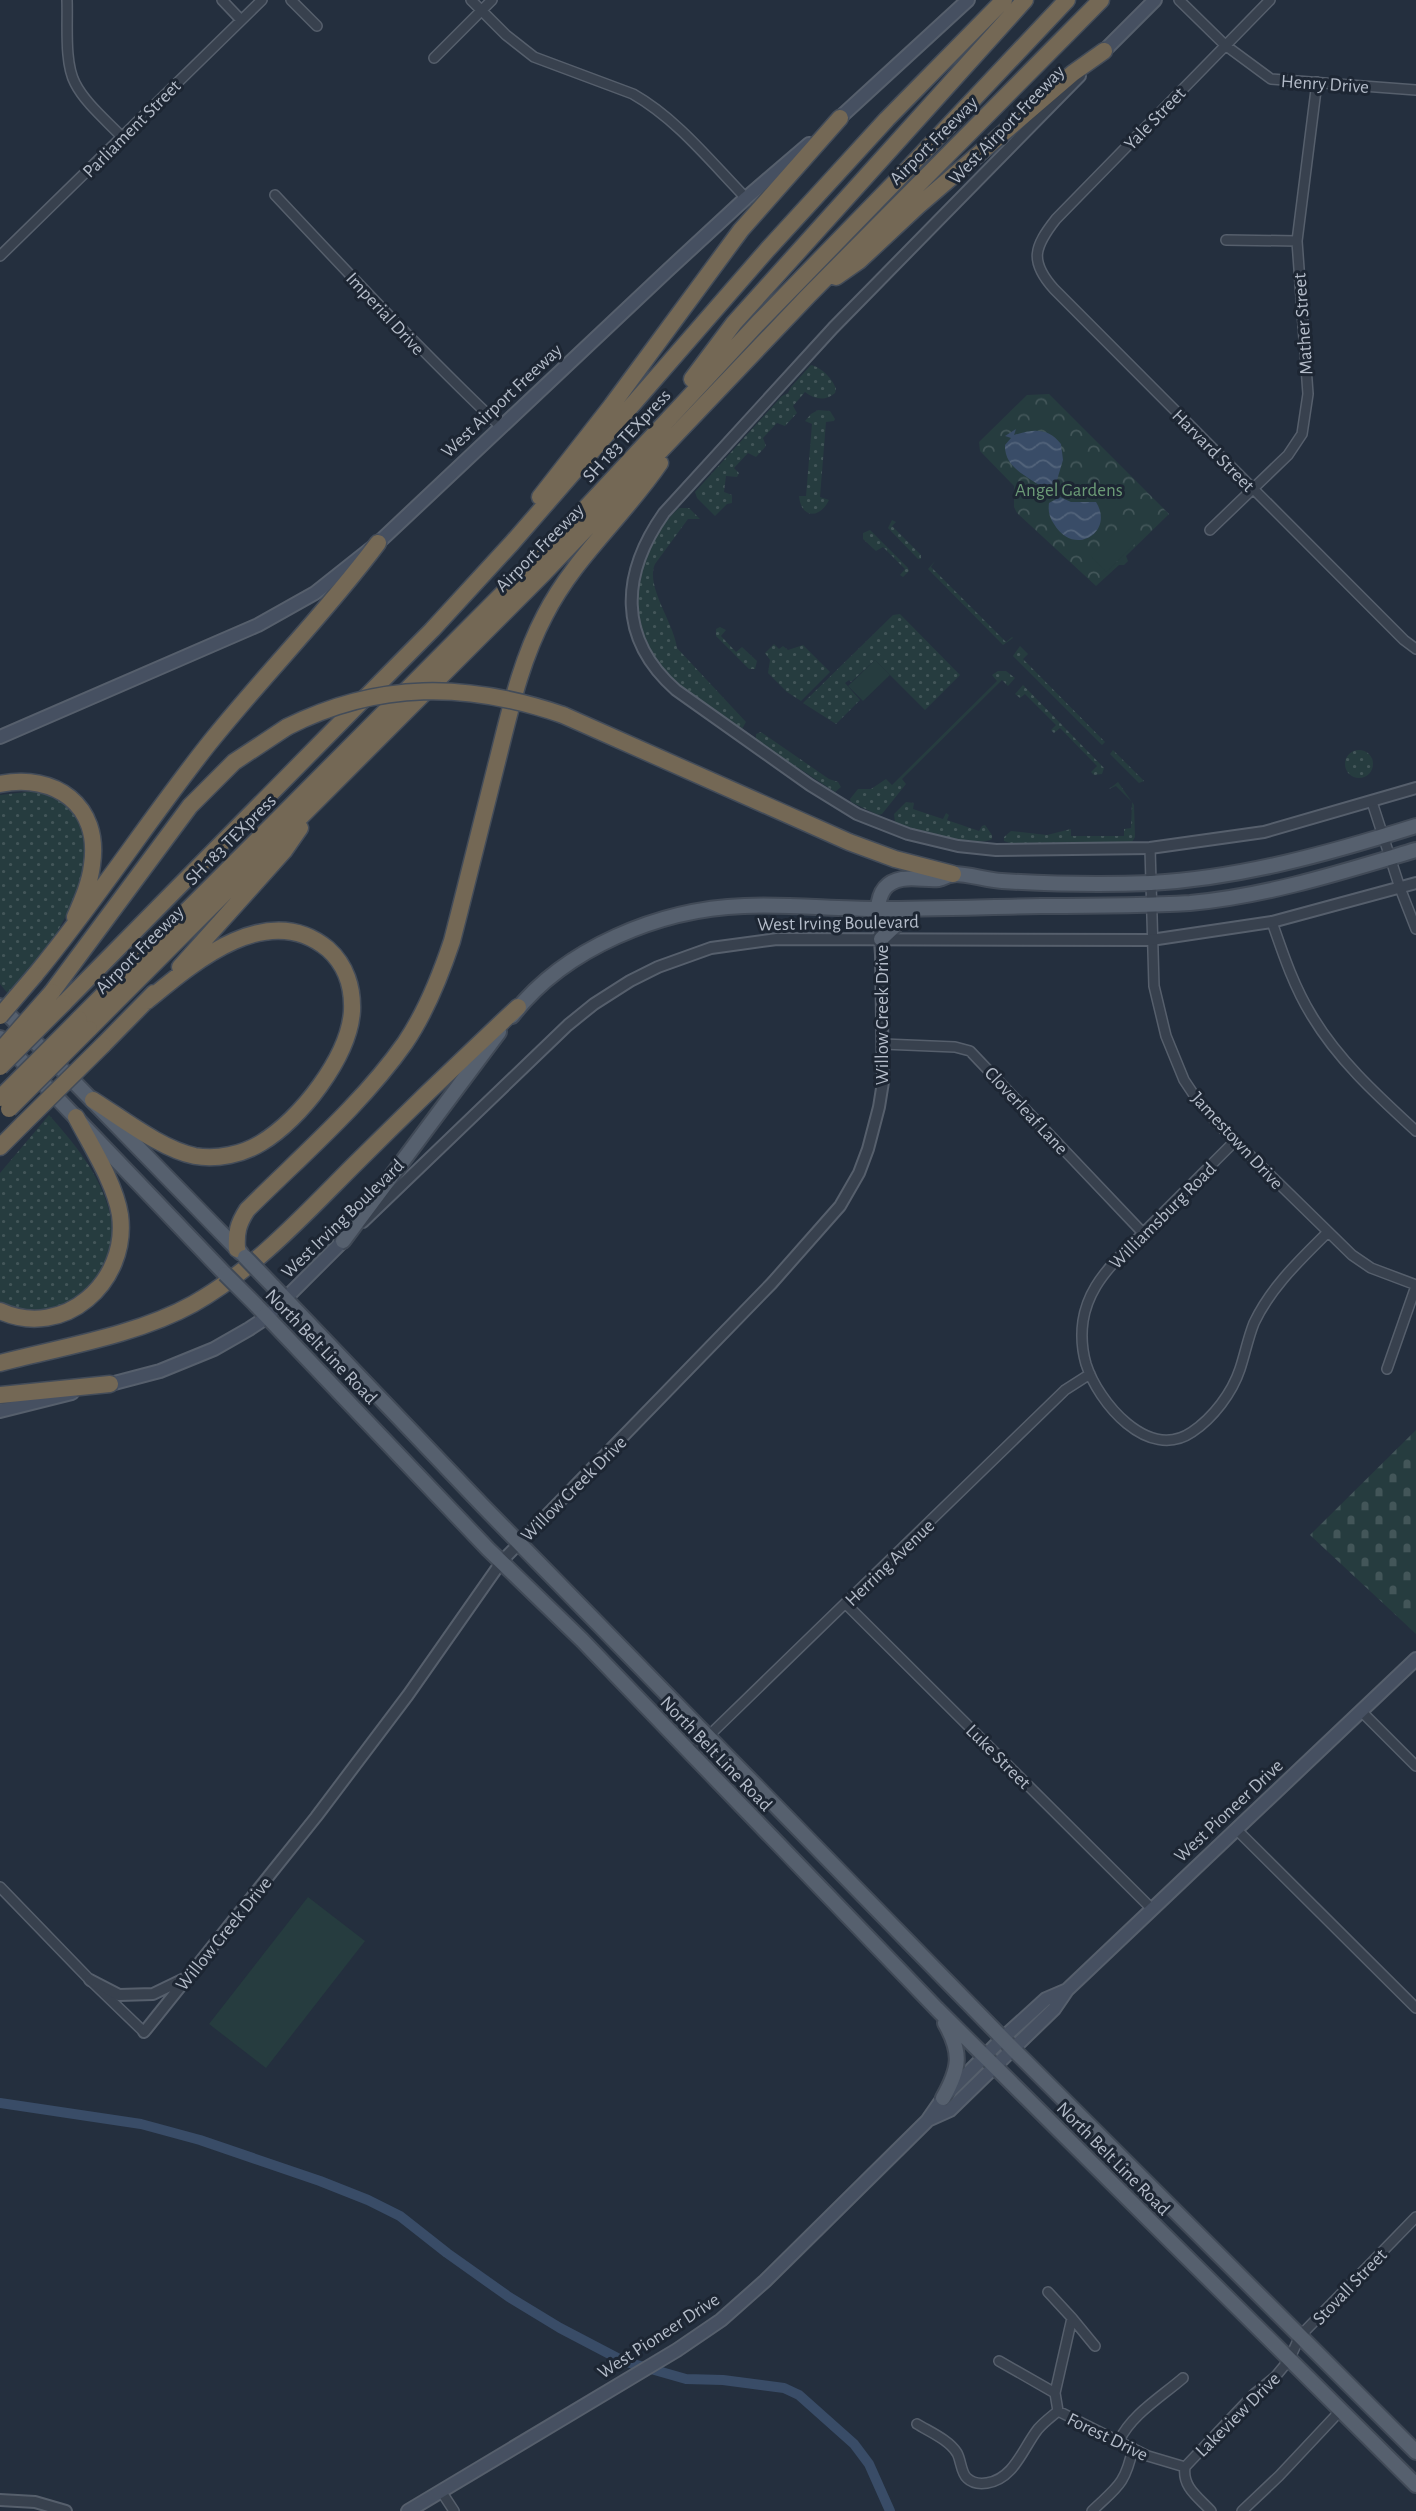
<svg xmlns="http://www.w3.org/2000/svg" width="1416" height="2511" font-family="'Alegreya Sans',sans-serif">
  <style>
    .grass { fill: url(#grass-dots) }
    .cemetery { fill: url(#cemetery-stones) }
    .park { fill: url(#park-crowns) }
    .garden { fill: #263c3f }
    .water { fill: url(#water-waves) }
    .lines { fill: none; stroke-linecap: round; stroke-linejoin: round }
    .canal { stroke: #394c67; stroke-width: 10 }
    .minor-casing { stroke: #565f6c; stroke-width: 12 }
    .tertiary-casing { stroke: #565f6c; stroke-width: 14 }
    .secondary-casing { stroke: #565f6c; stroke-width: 16 }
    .primary-casing { stroke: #414a57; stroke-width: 18 }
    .motorway-casing { stroke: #434c59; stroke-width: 19 }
    .minor { stroke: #38414e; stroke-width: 9 }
    .tertiary { stroke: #38414e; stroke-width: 10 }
    .secondary { stroke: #465061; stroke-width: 12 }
    .primary { stroke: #56606e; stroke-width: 14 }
    .motorway { stroke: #746855; stroke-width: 16 }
    .primary-bridge-casing { stroke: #414a57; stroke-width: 18; stroke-linecap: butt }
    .motorway-bridge-casing { stroke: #434c59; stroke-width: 19; stroke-linecap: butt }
    .primary-bridge { stroke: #56606e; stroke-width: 14 }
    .motorway-bridge { stroke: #746855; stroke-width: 16 }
    .labels { text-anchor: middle; stroke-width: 6; stroke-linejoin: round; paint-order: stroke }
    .street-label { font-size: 19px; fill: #b4bcc9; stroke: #1d2633 }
    .park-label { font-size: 19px; fill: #6b9a76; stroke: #1d2633 }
  </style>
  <defs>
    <pattern id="grass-dots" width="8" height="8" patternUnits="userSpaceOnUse" patternTransform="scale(1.75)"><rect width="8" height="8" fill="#263c3f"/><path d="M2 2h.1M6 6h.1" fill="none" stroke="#435659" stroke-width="1.8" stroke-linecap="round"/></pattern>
    <pattern id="cemetery-stones" width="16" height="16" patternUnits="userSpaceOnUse" patternTransform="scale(1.75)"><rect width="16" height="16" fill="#263c3f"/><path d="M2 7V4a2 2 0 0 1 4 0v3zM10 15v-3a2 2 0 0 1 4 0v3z" fill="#435659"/></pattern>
    <pattern id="park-crowns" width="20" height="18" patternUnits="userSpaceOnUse" patternTransform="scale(1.75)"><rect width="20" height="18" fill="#263c3f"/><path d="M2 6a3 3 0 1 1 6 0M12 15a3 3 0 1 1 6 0" fill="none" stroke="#435659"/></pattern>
    <pattern id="water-waves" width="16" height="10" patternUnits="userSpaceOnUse" patternTransform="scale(1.75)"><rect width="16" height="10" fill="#394c67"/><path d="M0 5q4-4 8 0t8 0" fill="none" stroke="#53647b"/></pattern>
  </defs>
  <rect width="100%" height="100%" fill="#242f3e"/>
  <!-- grass -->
  <path class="grass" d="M811 365C821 367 833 379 836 389L835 393C825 402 814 399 805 392L793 406 797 413 785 426 777 423 763 438 766 446 756 457 748 453 734 468 739 473 737 477 726 476 724 492 732 495V503L727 504 715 516 697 498 695 492 782 396 788 393 791 387Z
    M818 410 830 411 835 419 834 421 826 422 820 497 829 500C820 519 801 519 799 496H806L812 424 805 421 811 414Z
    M679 508H689L700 519H688L655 564C645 586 674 623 677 648L746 722 742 729C728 725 713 712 701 703 687 694 674 686 663 673 620 620 630 552 679 508Z
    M892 520 896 522 892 526 921 555V559H918L888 528Z
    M870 530 908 568 909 571 903 577 900 575 905 569 883 547 876 551 863 539V533Z
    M935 561 931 567 1006 642 1012 637 1013 638 1003 645 928 569Z
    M900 614 960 675 925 710 875 660 851 682 849 680 845 683 860 700 836 724 803 703 893 615Z
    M720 627 726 630 721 636 736 652 742 647 757 661 755 669H749L716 636V629Z
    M774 644 779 649 783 646 788 650 803 645 830 672 801 701 787 692 768 673 770 660 765 653Z
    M1020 646 1028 654 1023 659 1105 742 1102 745 1013 656Z
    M998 671H1006L1015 678 1008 686 1002 680 902 779 906 784 882 814 878 815 851 802 850 799 858 789H871L886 779 892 785 997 681 992 675Z
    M1023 685 1104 768 1102 774 1094 775 1091 772 1097 766 1060 728 1054 733 1051 730 1056 725 1025 694 1020 698 1015 694Z
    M761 732 829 779 838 782 841 787 835 792 756 740V734Z
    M1345 764a14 14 0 1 1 28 0a14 14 0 1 1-28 0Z
    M1113 750 1144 781 1139 783 1110 754Z
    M1118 782 1134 805 1135 837 1132 842 1010 843 1004 841V837L1011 831 1047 835 1071 829V836H1124V829L1131 828 1132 802 1116 786 1109 789Z
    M35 791C41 793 49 795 55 798 110 826 75 907 50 943 38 961 23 978 9 995L0 984V795Z
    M906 802 914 803 913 809 943 819 946 813 949 815 947 820 979 831 982 826 985 825 992 835V839C977 849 913 829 895 822L894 814Z
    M49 1115C74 1143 99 1173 109 1210 122 1256 89 1307 41 1311 34 1312 25 1314 19 1313 13 1311 6 1306 0 1303V1173Z"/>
  <!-- cemetery -->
  <path class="cemetery" d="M1416 1430V1634L1310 1535Z"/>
  <!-- park -->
  <path class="park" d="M1049 394 1169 514 1126 556 1128 561 1124 565H1119L1096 586 1017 513 1014 507V486L980 451 979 442 1027 395Z"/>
  <!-- garden -->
  <path class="garden" d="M1120 527 1136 543 1106 572 1091 556Z
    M875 660 890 675 863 701 848 686Z
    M308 1897 365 1941 266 2068 209 2024Z"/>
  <!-- water -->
  <path class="water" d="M1016 429 1014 435C1033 429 1048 427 1061 444L1063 460 1054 490 1058 496 1050 499 1051 495C1036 478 1004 472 1005 445L1011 438 1005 436Z
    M1060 497 1071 502H1096C1115 532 1074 558 1054 524 1049 517 1048 511 1049 503Z"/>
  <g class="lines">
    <!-- canal -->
    <path class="canal" d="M0 2103 141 2124 200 2140 320 2181 368 2200 400 2216 447 2253 509 2297 560 2328 623 2361 686 2379 723 2380 784 2388 799 2395 854 2444 869 2464 890 2511"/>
    <!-- minor casing -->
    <g class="minor-casing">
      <path id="minor" d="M67 0C68 23 64 62 75 83 85 103 107 121 123 138
        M222 0 241 20
        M291 0 317 26
        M471 0 506 35 534 57 633 94C677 119 711 162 746 198
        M1179 0 1225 45 1271 79 1416 90
        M1270 0 1056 219C1034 247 1029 261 1054 289L1404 640 1416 649
        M434 58 492 0
        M275 195C349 274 423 353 501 427
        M1226 240 1297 241
        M0 256 262 0
        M1210 530 1288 455 1302 434 1308 394 1297 241 1317 82
        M1372 802 1400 888 1416 929
        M1150 848 1154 986 1166 1036 1184 1080 1198 1101 1219 1125 1352 1255 1371 1268 1416 1285
        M1272 922C1283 954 1294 987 1312 1016 1339 1061 1378 1096 1416 1131
        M883 1044 955 1047 970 1051 1143 1233
        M1235 1141 1119 1257C1101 1276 1087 1295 1083 1321 1081 1335 1082 1350 1086 1364 1098 1402 1148 1462 1192 1432 1213 1418 1232 1393 1240 1369 1245 1354 1248 1338 1254 1323 1271 1287 1299 1261 1327 1233
        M1387 1369 1416 1286
        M846 1604 1152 1909
        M1361 1711 1416 1766
        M691 1753 1065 1390 1090 1374
        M1236 1829 1416 2008
        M0 1887 90 1980 144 2032
        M1048 2292 1072 2318 1095 2346
        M999 2361 1055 2393 1058 2411 1148 2456 1185 2467
        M1055 2393 1072 2318
        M917 2424C930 2432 949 2440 957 2453 961 2460 961 2473 967 2478 972 2483 980 2484 987 2483 1014 2479 1023 2448 1038 2429 1044 2422 1051 2417 1058 2411
        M1119 2441C1131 2415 1161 2397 1183 2378
        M1185 2467 1253 2395 1275 2377 1289 2360 1300 2336 1416 2217
        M1185 2467C1182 2487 1198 2497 1211 2511
        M441 2491 454 2511
        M1092 2511C1117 2487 1125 2485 1133 2448
        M1242 2511 1279 2476 1341 2410"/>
    </g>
    <!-- tertiary casing -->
    <g class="tertiary-casing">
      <path id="tertiary" d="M1080 76 833 328 664 513C621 574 617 638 676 690L810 785 857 814 908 834 958 846 996 850 1150 848 1264 832 1416 788
        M363 1222 568 1025 594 1004 630 981 658 967 711 948 777 939 1151 940 1272 922 1416 883
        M90 1980 119 1995 153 1994 184 1979
        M144 2032 316 1817 408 1695 502 1561 772 1283 840 1206 859 1173 868 1149 879 1107 883 1082 881 955 878 909
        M0 2500 35 2502 66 2511"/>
    </g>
    <!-- secondary casing -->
    <g class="secondary-casing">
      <path id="secondary" d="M1104 51 1155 0
        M834 123 968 0
        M0 737 258 625 315 593 378 543 667 271 746 198 809 144
        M103 1386 160 1371 214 1349 249 1329 267 1317 343 1241
        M0 1411 72 1393
        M930 2119 950 2110 1054 2009 1067 1990 1416 1659
        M408 2511 677 2350 721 2320 765 2281 927 2121 943 2098 1003 2038 1046 1999 1067 1990"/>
    </g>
    <!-- primary casing -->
    <g class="primary-casing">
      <path id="primary" d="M878 909C879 893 885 882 902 879 914 877 927 880 939 879 944 878 949 874 954 874 969 874 986 880 1002 881 1051 884 1102 885 1151 883 1241 878 1330 853 1416 826
        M881 939 905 916 917 909
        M0 1006 241 1253
        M512 1016C564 948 660 909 744 906 788 904 833 909 877 909 932 909 986 907 1041 906 1091 906 1140 906 1190 903 1267 896 1342 872 1416 850
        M0 1038 225 1274
        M343 1241 499 1032
        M273 1286 483 1506 1013 2049 1416 2452
        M256 1305 488 1549 582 1640 937 2009 1416 2485
        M943 2098C960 2068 962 2053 945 2023"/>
    </g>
    <!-- motorway casing -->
    <g class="motorway-casing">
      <path id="motorway" d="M836 277 859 261 918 206 1073 73 1104 51
        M692 379 734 323 1025 0
        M540 497 612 405 741 230 840 118
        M563 715 849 842 895 859 953 874
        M0 784C55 773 101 805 92 865 90 883 82 901 75 917
        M180 967 284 851 300 828
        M35 975C96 901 148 821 207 746 262 677 325 614 378 543
        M52 992 190 806 234 762 287 727
        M64 1003 432 630 512 543 768 249 887 119 1004 0
        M79 1019 553 543 759 322 901 176 1067 0
        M89 1029 544 573 808 296 1101 0
        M103 1045 154 993
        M93 1100C122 1118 161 1149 195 1156 217 1160 243 1154 261 1143 300 1120 349 1057 352 1011 353 988 346 965 328 949 268 899 194 962 147 1001
        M0 1147 24 1123
        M237 1249C236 1232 238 1224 247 1210 300 1157 362 1104 405 1043 426 1012 440 977 452 941 467 883 481 825 496 766 509 715 520 662 545 615 574 558 624 516 660 463
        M0 1311C64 1340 129 1282 120 1215 115 1183 91 1146 76 1117
        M0 1363C62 1347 137 1335 193 1304 255 1269 304 1215 353 1166 407 1112 462 1059 518 1007
        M0 1395 110 1384"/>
    </g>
    <!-- minor -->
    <use href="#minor" class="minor"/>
    <!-- tertiary -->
    <use href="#tertiary" class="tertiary"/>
    <!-- secondary -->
    <use href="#secondary" class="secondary"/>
    <!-- primary -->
    <use href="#primary" class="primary"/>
    <!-- motorway -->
    <use href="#motorway" class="motorway"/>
    <!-- primary-bridge casing -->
    <g class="primary-bridge-casing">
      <path id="primary-bridge" d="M245 1257 273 1286
        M225 1274 256 1305"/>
    </g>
    <!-- motorway-bridge casing -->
    <g class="motorway-bridge-casing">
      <path id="motorway-bridge" d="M287 727C379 681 467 682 563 715
        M0 1016 35 975
        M0 1051 52 992
        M0 1067 64 1003
        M0 1098 79 1019
        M9 1109 89 1029
        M24 1123 103 1045"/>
    </g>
    <!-- primary-bridge -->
    <use href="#primary-bridge" class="primary-bridge"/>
    <!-- motorway-bridge -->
    <use href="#motorway-bridge" class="motorway-bridge"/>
  </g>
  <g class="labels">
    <!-- street labels -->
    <g class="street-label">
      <text transform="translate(1325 83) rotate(4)" y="7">Henry Drive</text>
      <text transform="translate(1154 118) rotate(-46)" y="7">Yale Street</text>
      <text transform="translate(1006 124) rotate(-46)" y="7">West Airport Freeway</text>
      <text transform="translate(131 128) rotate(-45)" y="7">Parliament Street</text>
      <text transform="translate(933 140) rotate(-45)" y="7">Airport Freeway</text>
      <text transform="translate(386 313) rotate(47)" y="7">Imperial Drive</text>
      <text transform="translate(1302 324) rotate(-94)" y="7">Mather Street</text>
      <text transform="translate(501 400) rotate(-43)" y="7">West Airport Freeway</text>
      <text transform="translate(626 435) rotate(-47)" y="7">SH 183 TEXpress</text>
      <text transform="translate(1214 450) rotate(45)" y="7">Harvard Street</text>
      <text transform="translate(539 547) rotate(-45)" y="7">Airport Freeway</text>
      <text transform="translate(230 839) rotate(-45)" y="7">SH 183 TEXpress</text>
      <text transform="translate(838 922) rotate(-1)" y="7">West Irving Boulevard</text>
      <text transform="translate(139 949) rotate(-45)" y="7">Airport Freeway</text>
      <text transform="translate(881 1015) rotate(-90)" y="7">Willow Creek Drive</text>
      <text transform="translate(1027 1110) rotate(47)" y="7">Cloverleaf Lane</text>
      <text transform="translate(1238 1140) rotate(47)" y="7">Jamestown Drive</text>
      <text transform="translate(1162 1215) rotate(-45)" y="7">Williamsburg Road</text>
      <text transform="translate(342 1218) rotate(-44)" y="7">West Irving Boulevard</text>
      <text transform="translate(322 1346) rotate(46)" y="7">North Belt Line Road</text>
      <text transform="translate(573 1488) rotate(-45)" y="7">Willow Creek Drive</text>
      <text transform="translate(889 1562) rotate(-44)" y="7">Herring Avenue</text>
      <text transform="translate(717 1753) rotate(46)" y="7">North Belt Line Road</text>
      <text transform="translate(999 1756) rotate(45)" y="7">Luke Street</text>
      <text transform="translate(1228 1810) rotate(-43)" y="7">West Pioneer Drive</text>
      <text transform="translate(223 1933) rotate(-51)" y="7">Willow Creek Drive</text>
      <text transform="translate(1114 2158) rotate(45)" y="7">North Belt Line Road</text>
      <text transform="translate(1349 2286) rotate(-46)" y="7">Stovall Street</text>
      <text transform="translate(658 2335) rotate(-33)" y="7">West Pioneer Drive</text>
      <text transform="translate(1237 2414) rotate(-45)" y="7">Lakeview Drive</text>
      <text transform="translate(1108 2436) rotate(26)" y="7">Forest Drive</text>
    </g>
    <!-- park labels -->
    <g class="park-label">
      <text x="1069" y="496">Angel Gardens</text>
    </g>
  </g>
</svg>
